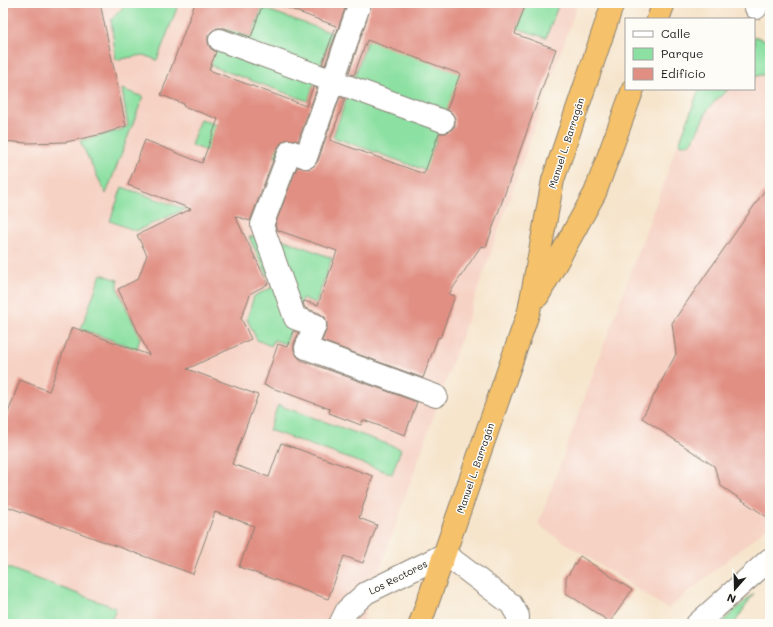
<svg xmlns="http://www.w3.org/2000/svg" width="773" height="627" font-family="Mali,sans-serif">
  <style>
    .built { fill: #f6d2c4 }
    .green { fill: #8ce0a2; stroke: #547e5f }
    .building { fill: #e18f83 }
    .lines { fill: none; stroke-linecap: round; stroke-linejoin: round }
    .minor-casing { stroke: #898074; stroke-width: 24 }
    .highway-casing { stroke: #898074; stroke-width: 24 }
    .minor { stroke: #fff; stroke-width: 22 }
    .highway { stroke: #f5c16b; stroke-width: 22 }
    .labels { text-anchor: middle; stroke-width: 3; stroke-linejoin: round; paint-order: stroke }
    .street-label { font-size: 10px; fill: #1c1c1c; stroke: #fdfcf7 }
  </style>
  <rect width="100%" height="100%" fill="#fdfcf7"/>
  <filter id="ink" filterUnits="userSpaceOnUse"><feTurbulence type="fractalNoise" baseFrequency=".025" numOctaves="2"/><feDisplacementMap in="SourceGraphic" scale="8" xChannelSelector="R" yChannelSelector="G"/><feConvolveMatrix kernelMatrix="1 2 1 2 8 2 1 2 1" color-interpolation-filters="sRGB"/></filter>
  <filter id="wash" filterUnits="userSpaceOnUse"><feTurbulence type="fractalNoise" baseFrequency=".012" numOctaves="4" result="noise"/><feDisplacementMap in="SourceGraphic" scale="16" xChannelSelector="R" yChannelSelector="G"/><feGaussianBlur stdDeviation="0.9" result="paint"/><feColorMatrix in="noise" values="0 0 0 0 0 0 0 0 0 0 0 0 0 0 0 0 0 1.4 0 .05"/><feComposite in="paint" operator="in"/></filter>
  <g filter="url(#wash)">
    <rect width="100%" height="100%" fill="#f6e4cb"/>
    <!-- built -->
    <path class="built" d="M3 3H578L361 624H3Z
      M754 36 770 42V525L668 609 538 525 698 89H754Z"/>
    <!-- green -->
    <path class="green" d="M127 3H179L157 60 143 55 116 60 111 20Z
      M527 3H559L546 38 517 28Z
      M262 8 332 33 308 101 200 62 205 47 216 51 224 28 251 37Z
      M754 36 770 42V75H760L754 77Z
      M368 39 461 73 432 151 433 173 333 137Z
      M122 89 143 97 106 194 80 141 118 131 128 126Z
      M699 89H729L717 99 708 109 693 140C689 144 684 146 679 144Z
      M200 119 290 151 286 161 213 133 207 151 191 145Z
      M122 187 185 209 136 231 110 221Z
      M271 235 332 258 316 303 302 298 286 344 274 340 271 346 257 340 247 319 254 296 273 287 249 237Z
      M101 274 118 280V289L140 338 137 349 81 329Z
      M278 405 401 449 392 474 269 430Z
      M3 566 116 608 110 624H3Z
      M754 593 734 624H720Z"/>
    <g id="blocks">
      <!-- building -->
      <path class="building" d="M3 3H100L126 126 103 134 66 142 27 143 3 141Z
        M195 3H263L251 37 224 28H217L212 31 208 35V42L210 48 216 52 209 70 306 106 313 87 317 88 298 141 288 139 282 142 278 147 250 221 235 216 268 284 251 293 241 318 251 339 187 369 258 395 232 464 269 477 281 443 373 476 359 518 377 525 363 563 344 556 328 599 239 567 254 526 215 512 193 574 3 505V427L20 380 49 391 72 327 149 355 118 289 138 279 147 255 137 235 191 209 128 185 145 140 202 163 218 119 183 106 184 104 161 95Z
        M280 3H347L325 65 322 64 336 26 279 5Z
        M372 3H526L515 34 556 49 486 247 481 246 449 294 455 296 440 338 438 337 423 378 322 341 327 329V323L325 317 319 313 305 308 303 303 304 301 318 305 337 251 277 230 275 225 297 167 309 169 314 166 318 161 340 97 345 99 330 140 424 174 439 133H446L451 130 455 126V118L452 113 447 109 460 74 367 40 354 75 349 73Z
        M770 183V519L721 486 714 466 642 418 676 354 672 323Z
        M293 331 299 333 294 343V350L297 356 301 360 417 402 405 435 363 420 361 425 329 413 330 409 264 385 278 344 287 347Z
        M580 556 632 590 610 622 566 593V578Z"/>
    </g>
  </g>
  <g filter="url(#ink)">
    <use href="#blocks" fill-opacity="0" stroke="#898074" stroke-width="1"/>
    <g class="lines">
      <!-- minor casing -->
      <g class="minor-casing">
        <path id="minor" d="M360 3 306 157 290 151 262 225 295 318 315 325 306 348 436 396
          M756 8 757 3
          M220 40 443 121
          M340 624 347 610 366 593 445 554 511 604 518 616V624
          M697 624 770 559"/>
      </g>
      <!-- highway casing -->
      <g class="highway-casing">
        <path id="highway" d="M658 19 664 3
          M538 296 595 193 633 89
          M420 624 529 311 553 180 613 3"/>
      </g>
      <!-- minor -->
      <use href="#minor" class="minor"/>
      <!-- highway -->
      <use href="#highway" class="highway"/>
    </g>
  </g>
  <g class="labels">
    <!-- street labels -->
    <g class="street-label">
      <text transform="translate(566 143) rotate(-72)" y="4">Manuel L. Barragán</text>
      <text transform="translate(475 468) rotate(-71)" y="4">Manuel L. Barragán</text>
      <text transform="translate(398 577) rotate(-27)" y="4">Los Rectores</text>
    </g>
  </g>
  <!-- margin -->
  <rect width="773" height="627" fill="none" stroke="#fdfcf7" stroke-width="16"/>
  <!-- legend -->
  <rect x="625" y="18" width="130" height="72" fill="#fdfcf7" stroke="#a3a29f"/>
  <rect x="633" y="31" width="20" height="6" fill="#ffffff" stroke="#a3a29f"/>
  <text x="661" y="38" font-size="12" fill="#1c1c1c">Calle</text>
  <rect x="633" y="48" width="20" height="12" fill="#8ce0a2" stroke="#a3a29f"/>
  <text x="661" y="58" font-size="12" fill="#1c1c1c">Parque</text>
  <rect x="633" y="68" width="20" height="12" fill="#e18f83" stroke="#a3a29f"/>
  <text x="661" y="78" font-size="12" fill="#1c1c1c">Edificio</text>
  <!-- north arrow -->
  <g transform="translate(735 589) rotate(200)" stroke="#fdfcf7" stroke-width="3" paint-order="stroke">
  <path d="M0-3L7 15L0 10L-7 15Z" fill="#1c1c1c"/>
  <text y="-6" font-size="11" font-weight="bold" text-anchor="middle" fill="#1c1c1c">N</text>
  </g>
</svg>
